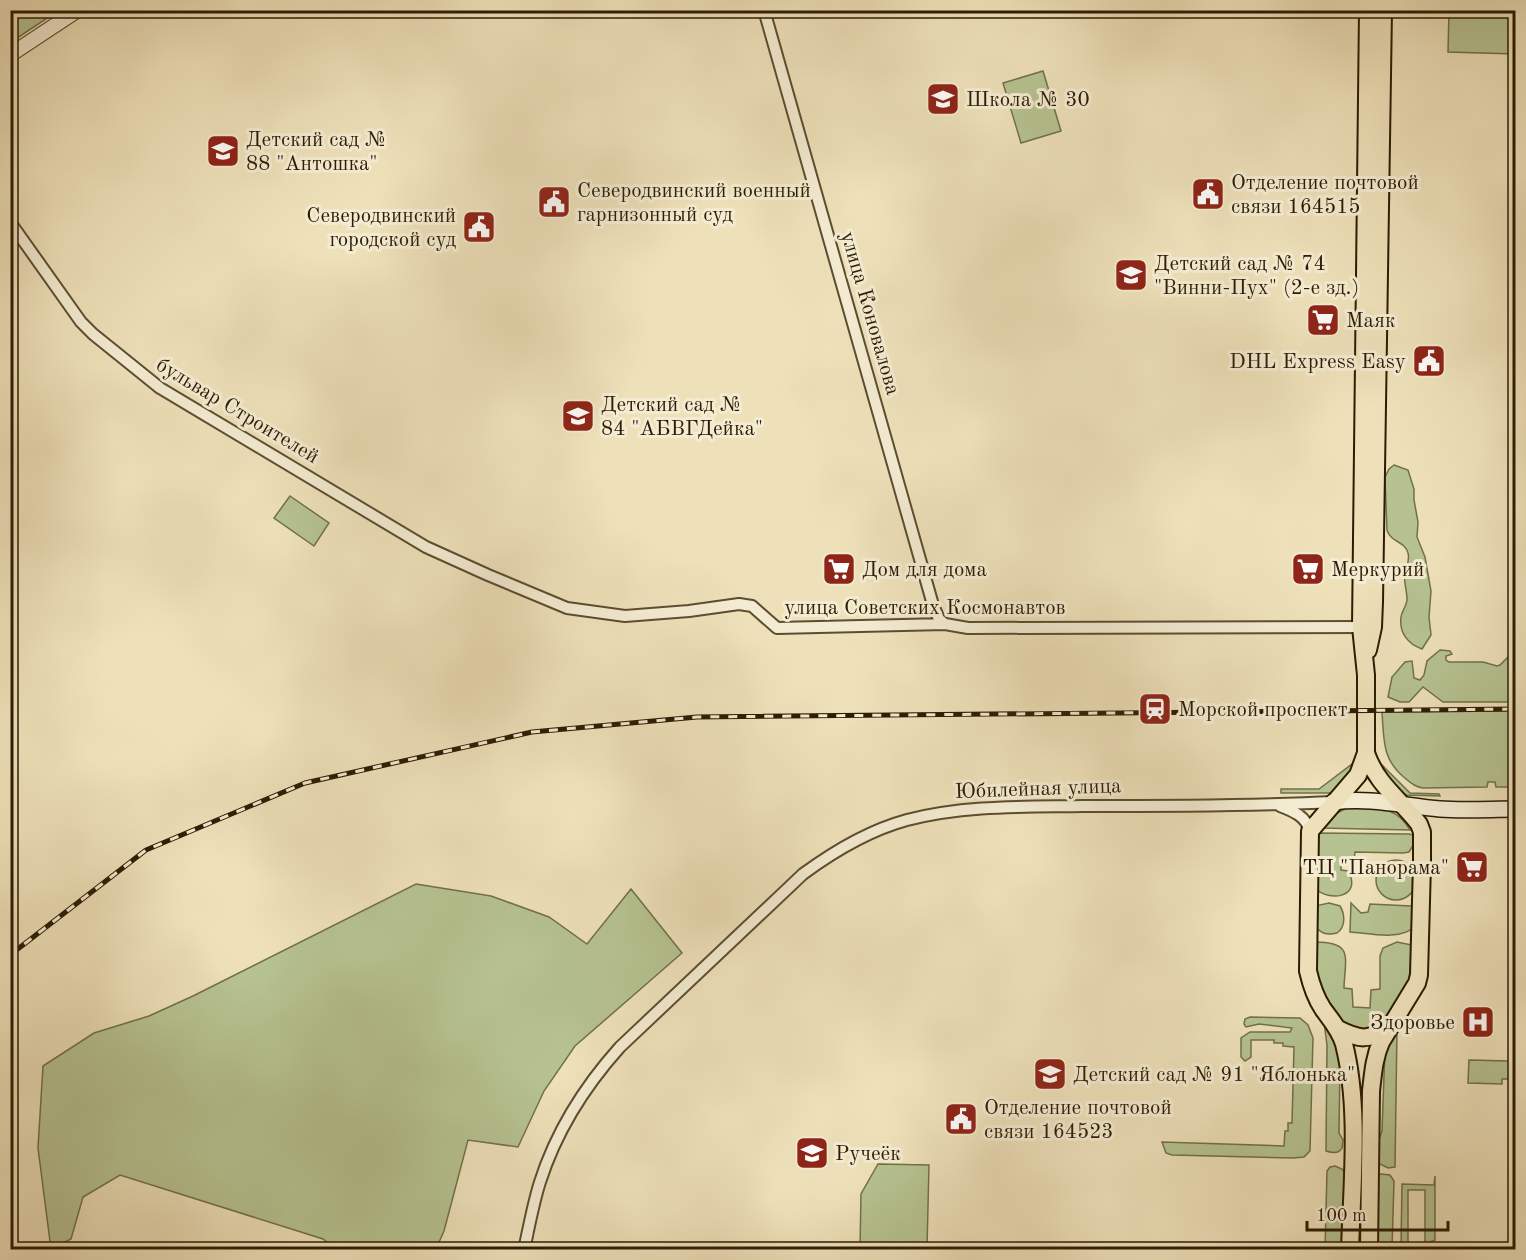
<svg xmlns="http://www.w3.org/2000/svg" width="1526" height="1260" font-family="'Old Standard TT',serif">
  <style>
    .green { fill: #b6c391; stroke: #71704a; stroke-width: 1.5 }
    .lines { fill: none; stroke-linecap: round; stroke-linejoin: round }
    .minor-casing { stroke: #5c4d31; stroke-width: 14 }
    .tertiary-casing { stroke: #5c4d31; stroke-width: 16 }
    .secondary-casing { stroke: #2c1c03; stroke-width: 18 }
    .primary-casing { stroke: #2c1c03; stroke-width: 20 }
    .minor { stroke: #f4ecd2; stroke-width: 10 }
    .tertiary { stroke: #f4ecd2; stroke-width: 14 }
    .secondary { stroke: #f4ecd2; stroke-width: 15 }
    .primary { stroke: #eee1ba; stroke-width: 16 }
    .rail-casing { stroke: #2c1c03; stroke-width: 5 }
    .rail { stroke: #f4ecd2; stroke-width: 3; stroke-dasharray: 9; stroke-linecap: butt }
    .labels { text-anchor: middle; stroke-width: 6; stroke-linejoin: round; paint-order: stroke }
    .poi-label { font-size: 21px; fill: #2c1c03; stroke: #f4ecd2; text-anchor: start }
    .street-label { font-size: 21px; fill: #2c1c03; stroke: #f4ecd2 }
  </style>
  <rect width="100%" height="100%" fill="#eee1ba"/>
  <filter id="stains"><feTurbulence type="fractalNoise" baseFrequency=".00333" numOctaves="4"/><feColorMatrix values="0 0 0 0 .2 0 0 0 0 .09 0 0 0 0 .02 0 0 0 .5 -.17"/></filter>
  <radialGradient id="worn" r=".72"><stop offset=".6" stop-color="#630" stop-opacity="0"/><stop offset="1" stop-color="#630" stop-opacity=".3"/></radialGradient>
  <!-- green -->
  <path class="green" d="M11 10 50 11 55 13 11 42Z
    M1449 11H1515V54L1448 52Z
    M1043 71 1061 131 1021 143 1003 83Z
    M1394 465 1408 470 1414 489V500L1418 522 1417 537 1425 557 1431 591 1429 617 1431 635 1422 649C1408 644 1399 633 1401 617 1402 610 1407 606 1407 599 1407 590 1403 581 1405 572 1407 565 1410 560 1408 553 1405 541 1390 542 1387 530L1385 477 1389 469Z
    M290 496 329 523 314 546 274 518Z
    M1440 650 1450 651 1452 654 1446 656V660L1449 662H1483L1497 666 1500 665 1510 655H1515V702H1443L1423 687 1409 702H1400L1388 697 1392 677 1405 662 1412 661 1414 678 1420 680 1424 675 1427 661Z
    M1515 711V787H1496L1495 782H1488L1487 787 1423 788C1416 787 1412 784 1406 779 1382 760 1384 741 1382 712Z
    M1356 761C1352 774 1342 787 1330 793H1281V789H1319Z
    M1378 761 1410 793 1439 794 1440 796 1405 795 1397 791 1379 774Z
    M1351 806C1375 808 1396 805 1410 830L1322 828 1333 815Z
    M1319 833 1409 834 1413 835 1414 844 1409 852 1403 853 1355 852 1354 860H1341V870L1348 871C1363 897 1329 903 1315 888L1314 838Z
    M1376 880a20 20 0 1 1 40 0a20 20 0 1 1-40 0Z
    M416 884 491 896 549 917 587 944 631 889 682 953 575 1046 544 1091 518 1147 468 1140 444 1231 436 1249H335L323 1239 120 1175 83 1197 71 1239 51 1249 38 1148 43 1066 94 1033 149 1016 193 996Z
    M1329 903 1340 906C1345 914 1346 927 1337 933 1326 936 1320 933 1313 924L1315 906Z
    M1351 903 1361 913 1368 912 1370 904 1411 906 1414 909V927C1400 941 1368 933 1350 932Z
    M1315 942C1354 942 1345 957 1344 988L1352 989 1353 1007 1370 1008 1371 990 1380 989V956L1383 948 1397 942 1412 945 1413 971 1407 989 1387 1020 1369 1031 1345 1027 1316 989Z
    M1250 1017 1300 1018 1308 1025 1313 1038 1310 1151 1304 1157 1293 1158 1172 1155 1166 1153 1162 1142 1284 1146 1285 1131H1288V1123H1292L1294 1047 1283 1046V1043H1274V1040H1251V1057L1245 1061 1241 1057V1038L1250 1032H1290L1292 1028 1259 1024 1246 1027 1244 1024 1245 1019Z
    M1324 1022 1338 1046 1340 1063 1339 1133 1343 1140 1342 1148C1339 1154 1332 1153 1326 1151L1327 1045Z
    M1397 1029 1395 1167 1388 1168 1378 1163 1376 1148 1382 1131 1385 1049Z
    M1469 1060 1509 1061V1079H1502V1084L1468 1083Z
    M878 1164 929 1165 927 1249H860L861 1194Z
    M1335 1166 1342 1169 1346 1174 1344 1249 1325 1250 1327 1171 1330 1167Z
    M1381 1174 1390 1175 1394 1181 1392 1249H1382L1377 1245V1175Z
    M1435 1176V1240L1425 1244V1190H1408V1244L1404 1249H1401L1402 1184 1434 1185Z"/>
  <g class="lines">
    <!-- minor casing -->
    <g class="minor-casing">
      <path id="minor" d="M764 10 933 605 939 619 945 624
        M10 222 81 322 93 334 160 388 426 547 488 575 567 608 625 616 689 611 739 604 752 606 777 628 945 624 968 628 1367 627
        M1280 806C1293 811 1306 816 1310 831
        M524 1250C529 1227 533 1204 540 1182 556 1132 585 1086 620 1047L803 874C833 852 870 830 907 820 965 805 1024 807 1083 806 1166 806 1250 806 1333 802"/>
    </g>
    <!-- tertiary casing -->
    <g class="tertiary-casing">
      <path id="tertiary" d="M10 55 78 10"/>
    </g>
    <!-- secondary casing -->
    <g class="secondary-casing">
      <path id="secondary" d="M1333 802C1370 797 1404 806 1440 809 1465 811 1491 809 1516 809"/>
    </g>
    <!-- primary casing -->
    <g class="primary-casing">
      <path id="primary" d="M1368 650 1373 627 1374 602 1383 10
        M1366 753C1377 785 1400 799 1419 824L1422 832V864L1419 975 1417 983 1381 1042C1374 1058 1373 1074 1371 1091L1369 1250
        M1338 1029C1360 1040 1368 1041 1389 1027
        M1350 1250C1352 1184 1360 1107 1344 1044 1340 1030 1331 1020 1323 1009 1315 997 1311 984 1308 971L1310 831 1358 775 1366 753V675L1361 627 1368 10"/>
    </g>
    <!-- minor -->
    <use href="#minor" class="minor"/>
    <!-- tertiary -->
    <use href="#tertiary" class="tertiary"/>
    <!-- secondary -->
    <use href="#secondary" class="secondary"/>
    <!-- primary -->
    <use href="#primary" class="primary"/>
    <!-- rail casing -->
    <g class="rail-casing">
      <path id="rail" d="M10 955 146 850 305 783 532 732 697 717 1516 709"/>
    </g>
    <!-- rail -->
    <use href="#rail" class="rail"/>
  </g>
  <!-- icons -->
  <defs>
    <g id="school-square" transform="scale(1.725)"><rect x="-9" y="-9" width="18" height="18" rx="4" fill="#8f2418" stroke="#f4ecd2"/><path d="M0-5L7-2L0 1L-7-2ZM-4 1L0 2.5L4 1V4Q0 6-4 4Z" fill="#fff"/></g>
    <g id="civic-square" transform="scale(1.725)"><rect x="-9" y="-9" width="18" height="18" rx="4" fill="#8f2418" stroke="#f4ecd2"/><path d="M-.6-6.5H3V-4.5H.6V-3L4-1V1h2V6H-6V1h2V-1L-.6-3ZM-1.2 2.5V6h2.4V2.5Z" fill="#fff"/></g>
    <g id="supermarket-square" transform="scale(1.725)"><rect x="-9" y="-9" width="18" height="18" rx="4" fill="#8f2418" stroke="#f4ecd2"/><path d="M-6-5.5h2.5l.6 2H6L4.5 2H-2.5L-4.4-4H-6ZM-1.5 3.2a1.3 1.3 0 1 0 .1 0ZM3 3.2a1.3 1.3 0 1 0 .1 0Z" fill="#fff"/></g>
    <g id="station-square" transform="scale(1.725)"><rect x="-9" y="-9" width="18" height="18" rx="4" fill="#8f2418" stroke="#f4ecd2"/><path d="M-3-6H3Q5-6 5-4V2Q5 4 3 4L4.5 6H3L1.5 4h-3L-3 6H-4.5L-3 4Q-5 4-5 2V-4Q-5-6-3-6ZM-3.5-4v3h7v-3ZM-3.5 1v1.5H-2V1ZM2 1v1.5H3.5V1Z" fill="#fff"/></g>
    <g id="hospital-square" transform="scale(1.725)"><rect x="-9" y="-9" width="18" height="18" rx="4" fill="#8f2418" stroke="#f4ecd2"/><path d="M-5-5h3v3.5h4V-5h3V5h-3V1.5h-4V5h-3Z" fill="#fff"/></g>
  </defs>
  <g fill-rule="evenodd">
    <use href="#school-square" x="943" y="99"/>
    <use href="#school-square" x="223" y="151"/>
    <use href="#civic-square" x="1208" y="194"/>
    <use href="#civic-square" x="554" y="202"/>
    <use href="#civic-square" x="479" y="227"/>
    <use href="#school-square" x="1131" y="275"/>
    <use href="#supermarket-square" x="1323" y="320"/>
    <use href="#civic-square" x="1429" y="361"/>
    <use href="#school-square" x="578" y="416"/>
    <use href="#supermarket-square" x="839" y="569"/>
    <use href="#supermarket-square" x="1308" y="569"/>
    <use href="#station-square" x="1155" y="709"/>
    <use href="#supermarket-square" x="1472" y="867"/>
    <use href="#hospital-square" x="1478" y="1022"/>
    <use href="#school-square" x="1050" y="1074"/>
    <use href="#civic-square" x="961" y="1119"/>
    <use href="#school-square" x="812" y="1153"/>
  </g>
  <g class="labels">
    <!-- poi labels -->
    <g class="poi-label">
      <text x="966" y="106">Школа № 30</text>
      <text x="246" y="146">Детский сад №<tspan x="246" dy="24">88 "Антошка"</tspan></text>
      <text x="1231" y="189">Отделение почтовой<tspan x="1231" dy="24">связи 164515</tspan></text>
      <text x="577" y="197">Северодвинский военный<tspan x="577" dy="24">гарнизонный суд</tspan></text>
      <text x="456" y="222" text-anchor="end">Северодвинский<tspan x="456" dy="24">городской суд</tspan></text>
      <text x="1154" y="270">Детский сад № 74<tspan x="1154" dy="24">"Винни-Пух" (2-е зд.)</tspan></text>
      <text x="1346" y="327">Маяк</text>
      <text x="1406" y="368" text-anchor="end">DHL Express Easy</text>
      <text x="601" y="411">Детский сад №<tspan x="601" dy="24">84 "АБВГДейка"</tspan></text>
      <text x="862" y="576">Дом для дома</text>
      <text x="1331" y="576">Меркурий</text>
      <text x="1178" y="716">Морской проспект</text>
      <text x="1449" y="874" text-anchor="end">ТЦ "Панорама"</text>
      <text x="1455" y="1029" text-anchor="end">Здоровье</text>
      <text x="1073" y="1081">Детский сад № 91 "Яблонька"</text>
      <text x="984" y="1114">Отделение почтовой<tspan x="984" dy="24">связи 164523</tspan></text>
      <text x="835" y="1160">Ручеёк</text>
    </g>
    <!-- street labels -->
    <g class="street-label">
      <text transform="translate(871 313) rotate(74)" y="7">улица Коновалова</text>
      <text transform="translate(238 410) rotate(31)" y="7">бульвар Строителей</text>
      <text x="925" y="614">улица Советских Космонавтов</text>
      <text transform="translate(1038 788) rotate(-2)" y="7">Юбилейная улица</text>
    </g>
  </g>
  <!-- margin -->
  <rect width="1526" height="1260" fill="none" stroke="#eee1ba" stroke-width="36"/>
  <rect x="12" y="12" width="1502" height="1236" fill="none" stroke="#2c1c03" stroke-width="3"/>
  <rect x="18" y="18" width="1490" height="1224" fill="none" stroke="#2c1c03" stroke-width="1.5"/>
  <!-- scale -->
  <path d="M1307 1221v9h141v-9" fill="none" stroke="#2c1c03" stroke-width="3"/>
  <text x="1316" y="1221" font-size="18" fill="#2c1c03" stroke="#f4ecd2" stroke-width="4.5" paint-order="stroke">100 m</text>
  <rect width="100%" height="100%" filter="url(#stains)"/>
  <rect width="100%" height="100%" fill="url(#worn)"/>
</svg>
